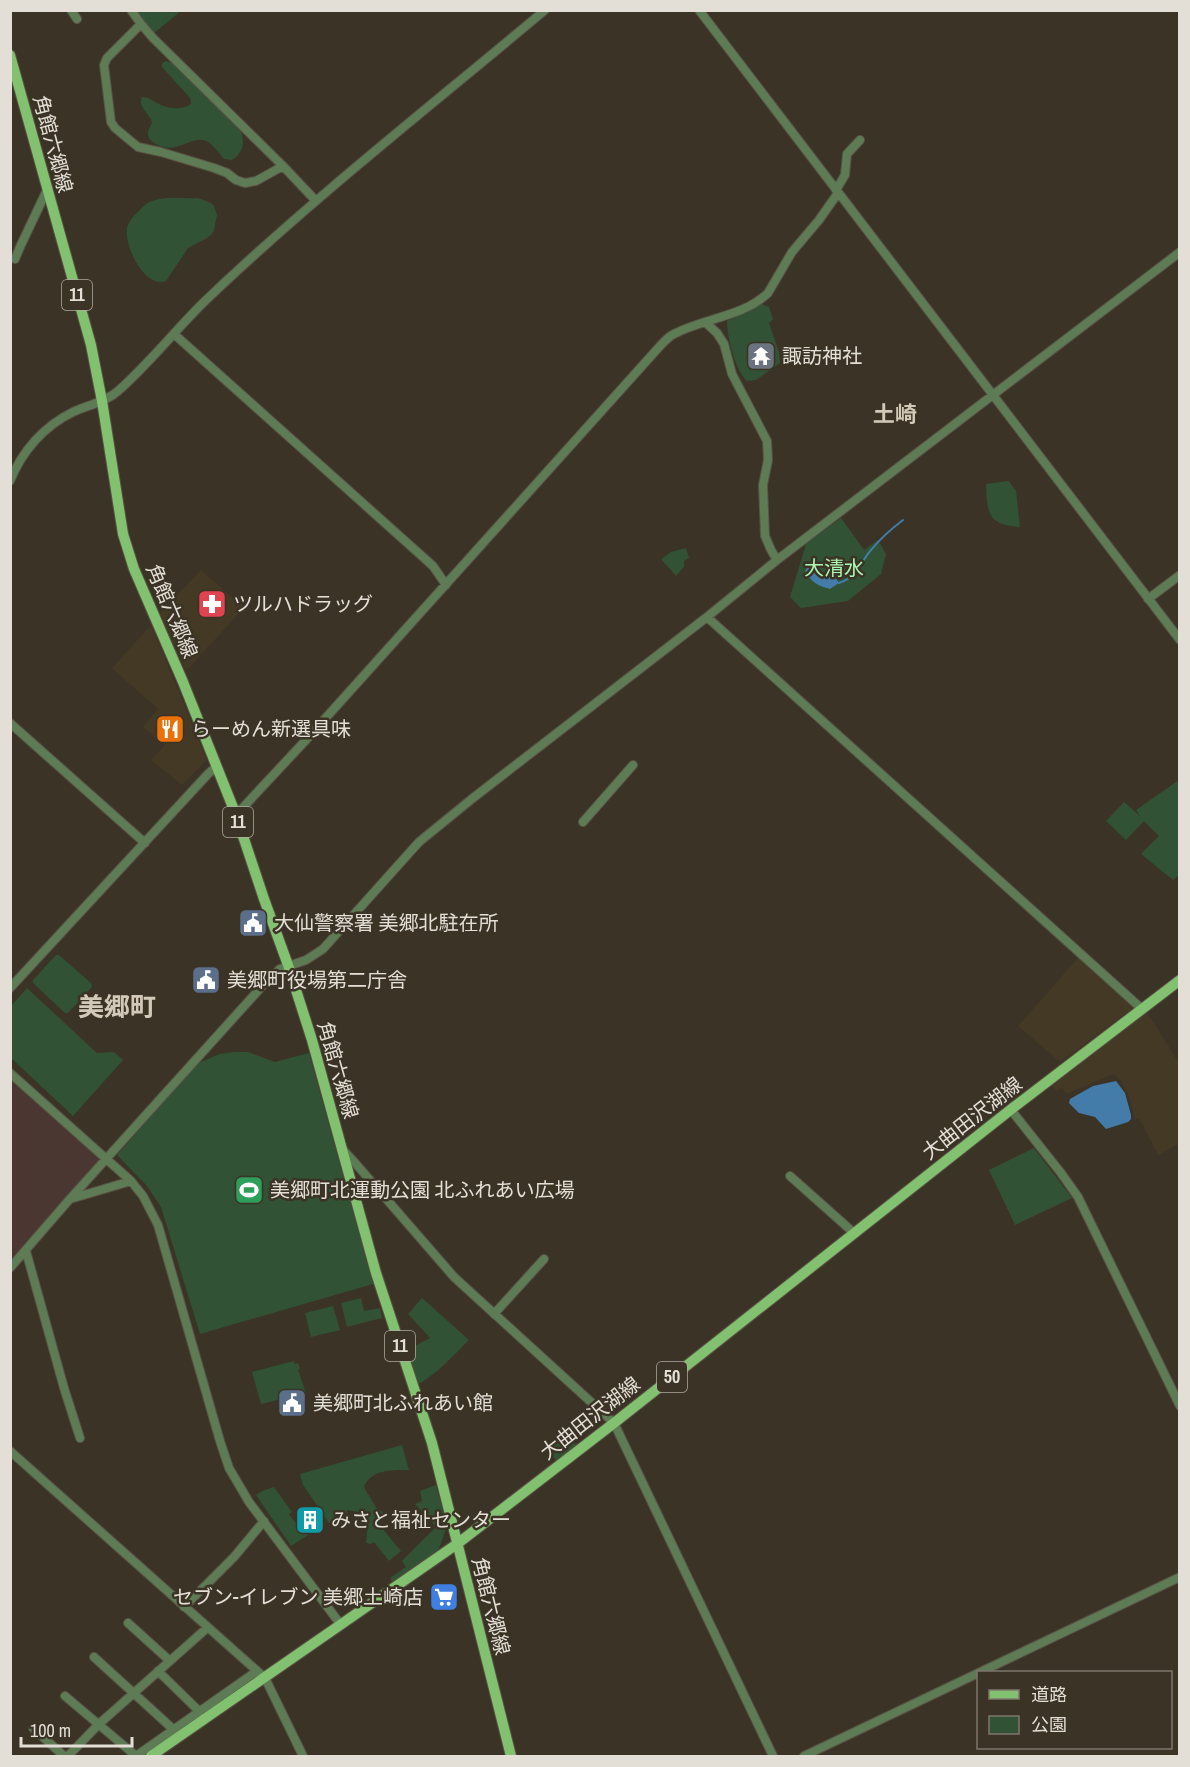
<svg xmlns="http://www.w3.org/2000/svg" width="1190" height="1767" font-family="'Archivo Narrow','Noto Sans JP',sans-serif">
  <style>
    .built { fill: #443925 }
    .education { fill: #4a3731 }
    .green { fill: #315234 }
    .water { fill: #437ca8 }
    .lines { fill: none; stroke-linecap: round; stroke-linejoin: round }
    .stream { stroke: #437ca8; stroke-width: 2 }
    .minor-casing { stroke: #595245; stroke-width: 10 }
    .major-casing { stroke: #595245; stroke-width: 12 }
    .minor { stroke: #5d7b54; stroke-width: 8 }
    .major { stroke: #82c170; stroke-width: 10 }
    .labels { text-anchor: middle; stroke-width: 5; stroke-linejoin: round; paint-order: stroke }
    .shield { fill: #3b3325; stroke: #b1aba1; stroke-width: 1.5 }
    .shield-label { font-size: 18px; font-weight: bold; fill: #e3ded6 }
    .street-label { font-size: 20px; fill: #e3ded6; stroke: #3b3325 }
    .poi-label { font-size: 20px; fill: #e3ded6; stroke: #3b3325; text-anchor: start }
    .park-label { font-size: 20px; fill: #abf7b1; stroke: #3b3325 }
    .quarter-label { font-size: 22px; font-weight: bold; fill: #d3c9b8; stroke: #3b3325 }
    .district-label { font-size: 26px; font-weight: bold; fill: #d3c9b8; stroke: #3b3325 }
  </style>
  <rect width="100%" height="100%" fill="#3b3325"/>
  <!-- built -->
  <path class="built" d="M201 570 244 608 186 671 160 613Z
    M151 625 207 760 182 785 151 760 165 745 143 727 158 709 112 668Z
    M1078 958 1133 1008 1060 1062 1018 1026Z
    M1147 1012 1179 1063V1144L1158 1155 1139 1118 1135 1120 1129 1096 1120 1080 1114 1074 1066 1094 1062 1088 1057 1091 1049 1083Z"/>
  <!-- education -->
  <path class="education" d="M11 1078 103 1160 11 1262Z"/>
  <!-- green -->
  <path class="green" d="M135 11H181L154 33Z
    M166 61 175 64 240 130C246 142 243 153 232 160L224 159C218 152 212 142 203 140 187 138 174 157 153 142 151 140 148 138 148 135 147 131 151 126 152 122 149 113 137 106 142 97 150 97 154 102 161 105 170 109 183 110 191 104L190 98 162 67V63Z
    M198 198 211 203 214 206 217 215 214 230 212 234 207 238 188 248 166 281C144 289 124 245 127 228 129 220 135 214 141 209 144 206 147 202 152 201 165 196 184 199 198 198Z
    M762 304 769 307 773 319 769 323 779 352 780 363 756 380 747 381C735 370 727 337 727 321Z
    M1009 481 1016 491 1020 527C987 525 987 512 986 484Z
    M841 518 864 550 878 540 886 554 881 574 848 601 801 608 790 597 806 544Z
    M686 548 689 558 684 561V567L676 576 661 559 671 552Z
    M1179 780V875L1173 880 1141 854 1159 836 1144 821 1126 840 1106 821 1124 802 1140 816 1136 810Z
    M56 955H59L91 983 92 987 68 1013H65L33 983V980Z
    M27 988 97 1053 114 1052 123 1060 73 1116 11 1058V1006Z
    M234 1052H248L275 1062 309 1053 373 1284 200 1334 161 1207 147 1186 117 1155 198 1063 220 1054Z
    M1034 1148 1072 1198 1015 1225 989 1170Z
    M361 1298 364 1311 380 1308 382 1318 347 1327 341 1303Z
    M422 1298 469 1340C453 1356 437 1374 417 1385L405 1351 430 1338 408 1314Z
    M333 1306 340 1330 311 1337 305 1313Z
    M294 1361 295 1364 298 1363 300 1369 298 1370 306 1393 261 1404 252 1372Z
    M560 1434 566 1439 570 1435 576 1445 556 1460 545 1449Z
    M402 1445 409 1470C393 1470 371 1469 364 1487L377 1509 387 1514 377 1522 401 1551 389 1561 374 1542 371 1544 366 1543 369 1514 347 1510 345 1524 329 1523 303 1485 300 1474Z
    M436 1485 446 1523V1529L438 1551 393 1583 390 1578 406 1567 402 1561 436 1527 415 1504 422 1501 420 1491Z
    M274 1487 292 1512 289 1514 303 1533 306 1531 308 1535 291 1546 256 1495 262 1491Z"/>
  <!-- water -->
  <path class="water" d="M811 563 815 565C820 572 826 577 835 577L839 583 830 589C818 586 811 582 805 571Z
    M1116 1081 1125 1093 1131 1115V1119L1128 1122 1106 1129 1095 1117 1079 1113 1069 1103 1070 1099 1093 1086Z"/>
  <g class="lines">
    <!-- stream -->
    <path class="stream" d="M839 583C859 576 859 564 871 550 881 538 891 529 903 520"/>
    <!-- minor casing -->
    <g class="minor-casing">
      <path id="minor" d="M71 10 77 19
        M131 10 141 24 153 38 283 166 316 201
        M699 10 1180 640
        M141 24 107 58 104 65 111 122 115 128 138 147 161 152 214 168 227 173 236 180 245 183 256 181 283 166
        M836 190 845 175 847 154 860 140
        M15 259 20 247 47 190
        M705 322 717 333 724 344 732 374 767 441 768 460 763 485 765 536 771 550 777 560
        M174 334 433 566 446 585
        M10 481C22 451 44 426 73 412 88 405 106 402 118 391 150 363 176 329 206 300 313 198 432 105 545 10
        M1148 599 1180 575
        M707 617 1142 1009
        M10 723 145 843
        M236 815 305 741 660 346C664 342 669 336 674 334 704 318 743 317 768 293L792 252 819 220 838 193
        M583 822 633 765
        M10 988 208 774 217 766
        M10 1073 131 1181 143 1196 158 1225 220 1441 229 1468 249 1502 341 1625
        M1011 1110 1061 1173 1078 1197 1180 1406
        M344 1151 356 1164 454 1277 614 1423 773 1756
        M790 1176 854 1233
        M70 1199 131 1181
        M26 1251 64 1388 80 1438
        M10 1268 69 1200 265 983 280 969 306 960 323 949 419 842 473 798 707 617 777 560 1180 252
        M494 1314 544 1259
        M10 1451 265 1678 303 1756
        M184 1607 234 1557 264 1521
        M128 1623 170 1661
        M94 1657 174 1730
        M158 1671 200 1712
        M65 1696 136 1756
        M33 1728 64 1756
        M68 1756 99 1724 207 1628
        M136 1756 257 1671
        M804 1756 1180 1577"/>
    </g>
    <!-- major casing -->
    <g class="major-casing">
      <path id="major" d="M10 55 91 345 102 401 123 534 134 569 183 682 236 815 264 899 288 965 312 1040 376 1273 432 1443 511 1756
        M151 1756 457 1544 614 1423 1014 1107 1180 980"/>
    </g>
    <!-- minor -->
    <use href="#minor" class="minor"/>
    <!-- major -->
    <use href="#major" class="major"/>
  </g>
  <!-- icons -->
  <defs>
    <g id="temple-square" transform="scale(1.5)"><rect x="-9" y="-9" width="18" height="18" rx="4" fill="#6b7280" stroke="#3b3325"/><path d="M0-6L5-2H3V0L6.5 2.5H4V6H1.5V3h-3V6H-4V2.5H-6.5L-3 0V-2H-5Z" fill="#fff"/></g>
    <g id="pharmacy-square" transform="scale(1.5)"><rect x="-9" y="-9" width="18" height="18" rx="4" fill="#e0444e" stroke="#3b3325"/><path d="M-2-6h4v4h4v4h-4v4h-4v-4h-4v-4h4Z" fill="#fff"/></g>
    <g id="restaurant-square" transform="scale(1.5)"><rect x="-9" y="-9" width="18" height="18" rx="4" fill="#e8710a" stroke="#3b3325"/><path d="M-5-6h1v4h1v-4h1v4h1v-4h1v5L-1.5 .5V6h-2V.5L-5-1ZM5-6V6H3V1.5H1.5Q1.5-4 5-6Z" fill="#fff"/></g>
    <g id="civic-square" transform="scale(1.5)"><rect x="-9" y="-9" width="18" height="18" rx="4" fill="#5c6f8a" stroke="#3b3325"/><path d="M-.6-6.5H3V-4.5H.6V-3L4-1V1h2V6H-6V1h2V-1L-.6-3ZM-1.2 2.5V6h2.4V2.5Z" fill="#fff"/></g>
    <g id="stadium-square" transform="scale(1.5)"><rect x="-9" y="-9" width="18" height="18" rx="4" fill="#2e9e5b" stroke="#3b3325"/><path d="M0-5a6.5 5 0 1 0 0 10a6.5 5 0 1 0 0-10ZM-3.5-1.8h7v3.6h-7Z" fill="#fff"/></g>
    <g id="building-square" transform="scale(1.5)"><rect x="-9" y="-9" width="18" height="18" rx="4" fill="#0f9aa8" stroke="#3b3325"/><path d="M-4-6H4V6H1V3H-1V6H-4ZM-2.5-4.3h1.7v1.8h-1.7ZM.8-4.3h1.7v1.8H.8ZM-2.5-1h1.7V.8h-1.7ZM.8-1h1.7V.8H.8Z" fill="#fff"/></g>
    <g id="supermarket-square" transform="scale(1.5)"><rect x="-9" y="-9" width="18" height="18" rx="4" fill="#3f7fe0" stroke="#3b3325"/><path d="M-6-5.5h2.5l.6 2H6L4.5 2H-2.5L-4.4-4H-6ZM-1.5 3.2a1.3 1.3 0 1 0 .1 0ZM3 3.2a1.3 1.3 0 1 0 .1 0Z" fill="#fff"/></g>
  </defs>
  <g fill-rule="evenodd">
    <use href="#temple-square" x="761" y="356"/>
    <use href="#pharmacy-square" x="212" y="604"/>
    <use href="#restaurant-square" x="170" y="729"/>
    <use href="#civic-square" x="253" y="923"/>
    <use href="#civic-square" x="206" y="980"/>
    <use href="#stadium-square" x="249" y="1190"/>
    <use href="#civic-square" x="292" y="1403"/>
    <use href="#building-square" x="310" y="1520"/>
    <use href="#supermarket-square" x="444" y="1597"/>
  </g>
  <g class="labels">
    <!-- shield labels -->
    <g class="shield">
      <rect x="62" y="280" width="30" height="30" rx="4.5"/>
      <rect x="223" y="807" width="30" height="30" rx="4.5"/>
      <rect x="385" y="1331" width="30" height="30" rx="4.5"/>
      <rect x="657" y="1362" width="30" height="30" rx="4.5"/>
    </g>
    <g class="shield-label">
      <text x="77" y="301">11</text>
      <text x="238" y="828">11</text>
      <text x="400" y="1352">11</text>
      <text x="672" y="1383">50</text>
    </g>
    <!-- street labels -->
    <g class="street-label">
      <text transform="translate(53 144) rotate(75)" y="7">角館六郷線</text>
      <text transform="translate(172 611) rotate(67)" y="7">角館六郷線</text>
      <text transform="translate(338 1070) rotate(74)" y="7">角館六郷線</text>
      <text transform="translate(972 1118) rotate(-38)" y="7">大曲田沢湖線</text>
      <text transform="translate(590 1418) rotate(-38)" y="7">大曲田沢湖線</text>
      <text transform="translate(491 1606) rotate(76)" y="7">角館六郷線</text>
    </g>
    <!-- poi labels -->
    <g class="poi-label">
      <text x="782" y="363">諏訪神社</text>
      <text x="233" y="611">ツルハドラッグ</text>
      <text x="191" y="736">らーめん新選具味</text>
      <text x="274" y="930">大仙警察署 美郷北駐在所</text>
      <text x="227" y="987">美郷町役場第二庁舎</text>
      <text x="270" y="1197">美郷町北運動公園 北ふれあい広場</text>
      <text x="313" y="1410">美郷町北ふれあい館</text>
      <text x="331" y="1527">みさと福祉センター</text>
      <text x="423" y="1604" text-anchor="end">セブン-イレブン 美郷土崎店</text>
    </g>
    <!-- park labels -->
    <g class="park-label">
      <text x="834" y="575">大清水</text>
    </g>
    <!-- quarter labels -->
    <g class="quarter-label">
      <text x="895" y="422">土崎</text>
    </g>
    <!-- district labels -->
    <g class="district-label">
      <text x="117" y="1016">美郷町</text>
    </g>
  </g>
  <!-- border -->
  <rect width="1190" height="1767" fill="none" stroke="#e3ded6" stroke-width="24"/>
  <!-- legend -->
  <rect x="977" y="1671" width="195" height="78" fill="#3b3325" stroke="#7e776c" stroke-width="1.5"/>
  <rect x="989" y="1690" width="30" height="9" fill="#82c170" stroke="#7e776c" stroke-width="1.5"/>
  <text x="1031" y="1701" font-size="18" fill="#e3ded6">道路</text>
  <rect x="989" y="1716" width="30" height="18" fill="#315234" stroke="#7e776c" stroke-width="1.5"/>
  <text x="1031" y="1731" font-size="18" fill="#e3ded6">公園</text>
  <!-- scale -->
  <path d="M21 1737v9h111v-9" fill="none" stroke="#e3ded6" stroke-width="3"/>
  <text x="30" y="1737" font-size="18" fill="#e3ded6" stroke="#3b3325" stroke-width="4.5" paint-order="stroke">100 m</text>
</svg>
